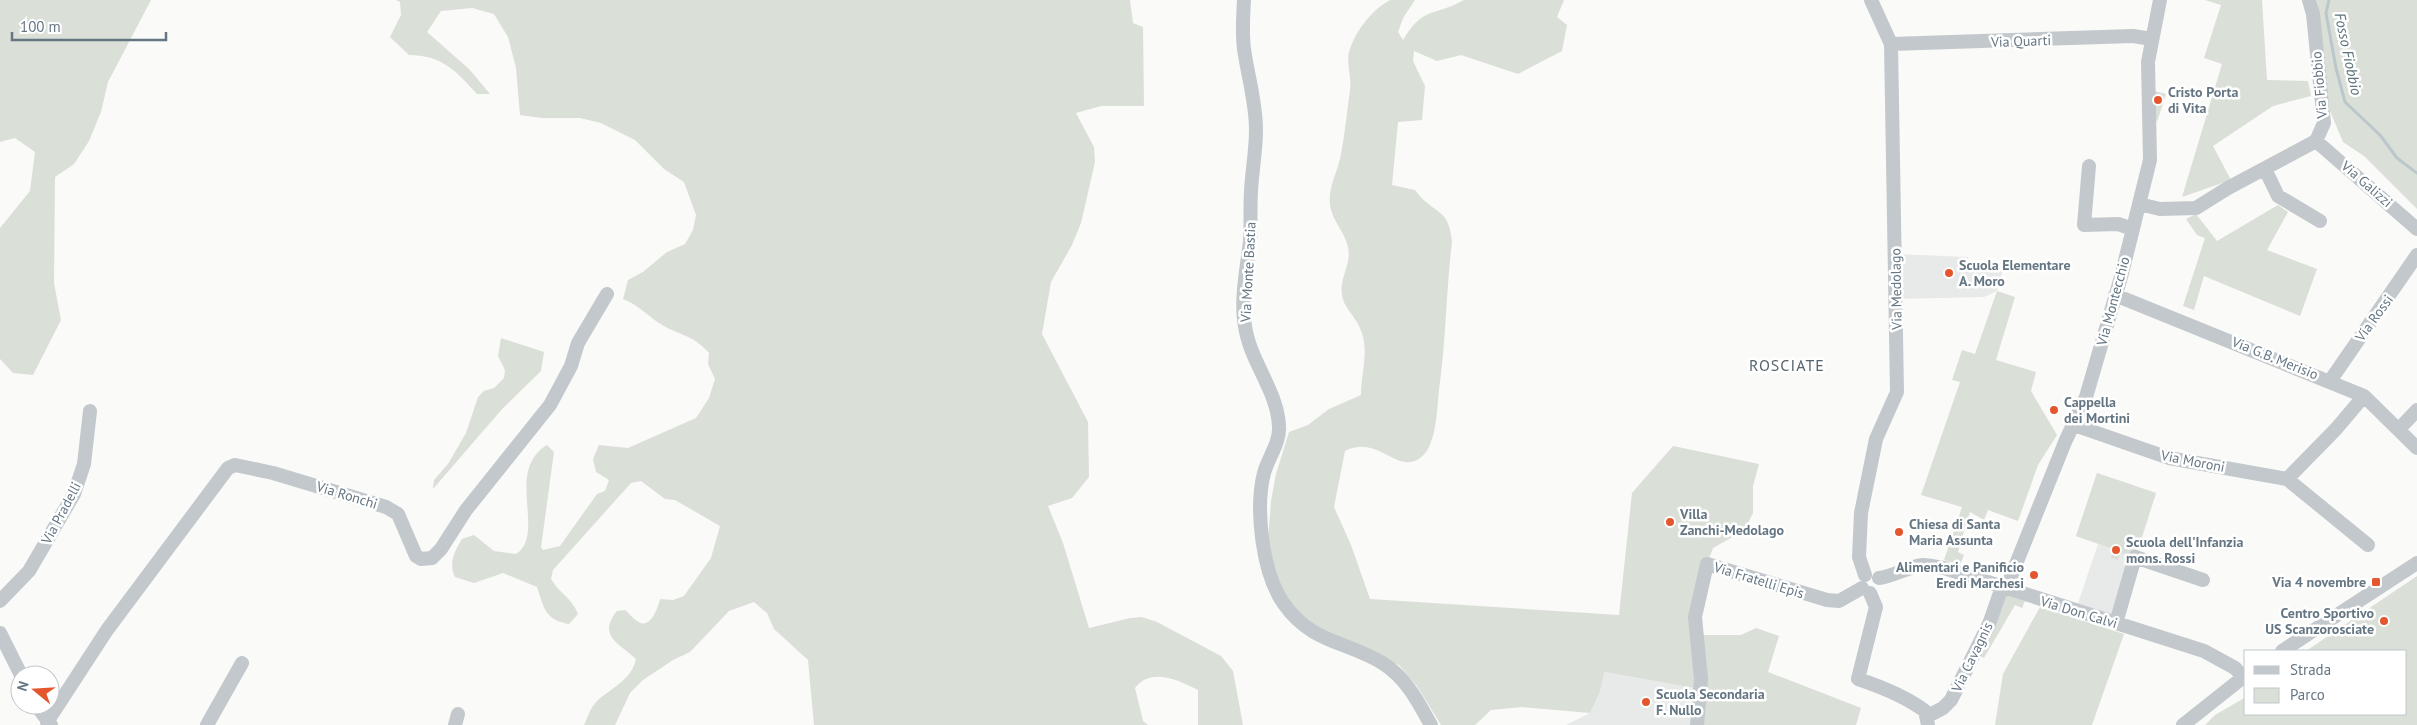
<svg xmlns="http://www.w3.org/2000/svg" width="2417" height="725" font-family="'PT Sans',sans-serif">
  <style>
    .built { fill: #e8e9e9 }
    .green { fill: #dadfd7 }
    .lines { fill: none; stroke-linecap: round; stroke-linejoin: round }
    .stream { stroke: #bbc7cb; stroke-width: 3 }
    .minor { stroke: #c3c8cc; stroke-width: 14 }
    .poi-dot { fill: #e4572e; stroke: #fff; stroke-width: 2 }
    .labels { text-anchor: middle; stroke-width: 5; stroke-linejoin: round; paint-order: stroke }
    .street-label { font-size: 14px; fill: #657683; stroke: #fff }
    .poi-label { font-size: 14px; font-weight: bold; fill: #657683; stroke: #fff; text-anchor: start }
    .water-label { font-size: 15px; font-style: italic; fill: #60757c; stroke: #fff }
    .quarter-label { font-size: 16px; letter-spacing: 1px; fill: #57646e; stroke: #fff }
  </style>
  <rect width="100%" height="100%" fill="#fafaf8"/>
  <!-- built -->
  <path class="built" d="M1895 254 1968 257V270H2003L1997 291 1984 297 1896 299Z
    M2097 473 2156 493 2116 623 2076 609 2098 544 2076 536Z
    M1603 672 1700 689 1694 725H1566L1590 713 1600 692Z"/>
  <!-- green -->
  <path class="green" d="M0 0H151L108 82 101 112 89 141 74 164 55 177 54 283 61 320 33 375 13 373 0 359V228L30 191 35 152 15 138 0 142Z
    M396 0H1130L1133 23 1143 27 1144 106H1101L1076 113 1094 147 1095 162 1081 223 1072 245 1051 282 1042 334 1088 422 1089 477 1072 498 1048 506 1063 543 1089 628 1130 618 1142 617 1157 622 1221 656 1233 671 1243 725H1198V690C1178 680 1151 667 1135 688L1143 721 1148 725H814L808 660 774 629 767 613 754 602 729 611 690 652 673 660 643 680 630 693 615 725H584C588 717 590 708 597 701 611 688 632 680 636 659 619 643 597 636 617 611L625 610C629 613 632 618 637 621 650 631 658 608 660 599L673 600 684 596 711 558 720 526 675 500 665 499 641 481 631 483 553 570 551 579C559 593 572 598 578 614L569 624C545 620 544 608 537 587L503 573 474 583 455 577C448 563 455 551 462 539L474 535 494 551 516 554C547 534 504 471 547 445L554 452 541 547 543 550 560 546 597 494 605 491 609 480 596 472 593 459 599 445 628 448 696 418 709 398 715 379 708 364 709 353C691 333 679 336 659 323 647 315 637 304 623 299L628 280 643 272 667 252 685 244 693 230 696 215 684 182 664 169 635 140 601 123 580 118H542L520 115 516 68 508 37 494 14 472 8 441 11 427 32 469 69 490 94H477C456 71 442 55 409 55L390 37 401 15 400 2Z
    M1390 0H1415L1403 18 1398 32 1403 40C1424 5 1434 17 1464 0H1564L1557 17 1567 25 1562 51 1518 74 1461 55 1437 61 1414 51 1413 61 1425 86 1422 120 1398 122 1392 185 1415 190C1433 215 1449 206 1452 242 1446 291 1446 341 1439 390 1437 407 1437 426 1431 442 1428 450 1424 456 1417 460 1394 471 1377 435 1345 451L1334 507 1351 545 1370 599 1619 615 1632 493 1673 446 1759 464 1753 486V513L1748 523 1736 535 1713 548 1707 564 1701 585 1700 689 1604 672 1600 692 1590 713 1522 707 1491 710 1475 725H1441L1417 686 1399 665 1382 660 1317 627 1296 611 1277 587 1268 541 1271 501 1276 474 1289 432 1308 425 1329 409 1361 395C1361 372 1370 350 1360 328 1356 317 1343 307 1342 295 1339 278 1352 264 1348 247 1345 232 1332 221 1330 205 1328 186 1338 172 1341 154 1345 133 1347 111 1350 90 1352 77 1345 60 1350 49 1357 29 1372 10 1390 0Z
    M2205 0H2262L2267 80 2308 81 2311 96 2273 106 2213 146 2231 180 2182 197 2222 64 2204 58 2221 5Z
    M2317 0H2417V209L2364 156 2343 142 2330 111Z
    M2147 89 2166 94 2157 122Z
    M2278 205 2288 212 2267 250 2317 269 2300 316 2204 276 2194 310 2183 306 2205 238 2197 235 2186 219 2196 214 2217 241Z
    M1997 291 2015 297 1996 360 2036 372 2031 391 2057 435 2038 465 2018 521 1988 510 1984 520 1970 512 1958 552 1964 555 1960 565 1944 560 1962 507 1921 495 1960 382 1952 380 1962 350 1975 354Z
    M501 338 544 352 541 371 503 408 433 489 434 480 448 464 466 433 478 397 484 391 494 388 504 378 505 370 498 356Z
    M2097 473 2156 493 2135 557 2121 553 2118 560 2111 558 2114 549 2076 536Z
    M2417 576V725H2205L2215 715 2246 697V714H2406V651H2306Z
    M2003 594 2025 601 2022 608 2015 605 1984 658 1978 655Z
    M2040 607 2124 634 2092 725H1995L2003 674Z
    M1756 628 1779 636 1768 672 1861 708 1856 725H1700L1701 635H1741Z"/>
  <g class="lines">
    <!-- stream -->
    <path class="stream" d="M2329 0 2326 13 2336 68 2345 102 2380 135 2397 158 2417 173"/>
    <!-- minor -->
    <path class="minor" d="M1244 0C1243 16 1242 33 1244 49 1248 77 1256 102 1256 130 1256 151 1252 171 1251 191 1250 208 1251 224 1250 241 1247 267 1240 301 1245 326 1250 362 1278 391 1279 427 1280 443 1268 458 1264 473 1255 509 1262 573 1284 604 1312 644 1348 641 1384 664 1407 679 1418 702 1431 725
      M1891 44 2133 36 2152 39
      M2316 141 2417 229
      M2089 166 2084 225 2118 224 2133 229
      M2265 169 2278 196 2320 221
      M2139 204 2160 209 2196 208 2228 188 2316 141 2324 123 2313 14 2309 0
      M2115 295 2364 396 2417 448
      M2330 381 2417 255
      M2074 425 2169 458 2287 479 2368 545
      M2399 429 2417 410
      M2287 479 2336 429 2364 396
      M1865 575 1859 557 1861 513 1876 439 1897 392 1891 44 1871 0
      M1879 578C1894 576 1907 567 1923 565 1929 565 1937 567 1944 568L2204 651 2235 668 2243 677
      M2006 589 2065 442 2086 397 2121 277 2150 160 2148 62 2160 0
      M1870 593 1876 607 1858 679C1882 687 1905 696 1925 711L1928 725
      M0 601 29 571 74 494 84 464 90 411
      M2116 623 2135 557 2203 580
      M0 633 21 675
      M2282 651 2417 563
      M36 705 51 725
      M1928 716 1943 708 1951 700 1989 624 2002 587
      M47 722 107 630 228 468 235 465 273 473 386 507 398 514 416 556 421 559 432 558 441 549 466 510 550 405 571 366 578 343 607 294
      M207 725 242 663
      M455 725 458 714
      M1697 725 1701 679 1695 617 1707 564 1827 600 1839 601 1862 588
      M2183 725 2246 675"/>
  </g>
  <!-- markers -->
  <g class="poi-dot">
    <circle cx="2158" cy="100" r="5"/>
    <circle cx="1949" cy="273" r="5"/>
    <circle cx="2054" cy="410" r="5"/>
    <circle cx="1670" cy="522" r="5"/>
    <circle cx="1899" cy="532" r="5"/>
    <circle cx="2116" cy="550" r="5"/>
    <circle cx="2034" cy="575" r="5"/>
    <rect x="2371" y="577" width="10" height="10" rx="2.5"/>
    <circle cx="2384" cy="621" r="5"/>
    <circle cx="1646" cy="702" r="5"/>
  </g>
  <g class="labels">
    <!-- street labels -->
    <g class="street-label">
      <text transform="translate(2021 41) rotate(-2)" y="5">Via Quarti</text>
      <text transform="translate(2319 85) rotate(-95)" y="5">Via Fiobbio</text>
      <text transform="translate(2367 184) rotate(41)" y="5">Via Galizzi</text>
      <text transform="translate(1248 272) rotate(-87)" y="5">Via Monte Bastia</text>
      <text transform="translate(1896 289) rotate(-91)" y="5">Via Medolago</text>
      <text transform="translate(2113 301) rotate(-75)" y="5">Via Montecchio</text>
      <text transform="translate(2374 318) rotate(-54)" y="5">Via Rossi</text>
      <text transform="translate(2275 358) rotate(22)" y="5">Via G.B. Merisio</text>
      <text transform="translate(2193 461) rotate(11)" y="5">Via Moroni</text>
      <text transform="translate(347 495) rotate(17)" y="5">Via Ronchi</text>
      <text transform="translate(61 513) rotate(-62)" y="5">Via Pradelli</text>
      <text transform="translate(1759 580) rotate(17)" y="5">Via Fratelli Epis</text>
      <text transform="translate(2079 612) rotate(17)" y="5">Via Don Calvi</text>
      <text transform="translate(1972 657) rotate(-64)" y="5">Via Cavagnis</text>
    </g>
    <!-- poi labels -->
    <g class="poi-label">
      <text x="2168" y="97">Cristo Porta<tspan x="2168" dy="16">di Vita</tspan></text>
      <text x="1959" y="270">Scuola Elementare<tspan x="1959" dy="16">A. Moro</tspan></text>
      <text x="2064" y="407">Cappella<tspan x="2064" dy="16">dei Mortini</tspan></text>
      <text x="1680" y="519">Villa<tspan x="1680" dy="16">Zanchi-Medolago</tspan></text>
      <text x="1909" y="529">Chiesa di Santa<tspan x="1909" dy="16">Maria Assunta</tspan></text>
      <text x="2126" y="547">Scuola dell'Infanzia<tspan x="2126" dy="16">mons. Rossi</tspan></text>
      <text x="2024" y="572" text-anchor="end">Alimentari e Panificio<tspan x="2024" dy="16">Eredi Marchesi</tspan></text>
      <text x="2366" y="587" text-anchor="end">Via 4 novembre</text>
      <text x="2374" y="618" text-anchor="end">Centro Sportivo<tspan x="2374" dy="16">US Scanzorosciate</tspan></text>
      <text x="1656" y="699">Scuola Secondaria<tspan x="1656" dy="16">F. Nullo</tspan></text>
    </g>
    <!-- water labels -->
    <g class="water-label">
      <text transform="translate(2348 54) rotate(78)" y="5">Fosso Fiobbio</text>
    </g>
    <!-- quarter labels -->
    <g class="quarter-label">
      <text x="1787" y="371">ROSCIATE</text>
    </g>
  </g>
  <!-- legend -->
  <rect x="2244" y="650" width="162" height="65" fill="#ffffff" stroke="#c1c8cd"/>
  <rect x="2254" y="666" width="25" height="8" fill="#c3c8cc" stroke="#c1c8cd"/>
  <text x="2290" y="675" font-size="15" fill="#657683">Strada</text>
  <rect x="2254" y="688" width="25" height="15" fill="#dadfd7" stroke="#c1c8cd"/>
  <text x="2290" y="700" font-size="15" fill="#657683">Parco</text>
  <!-- north arrow -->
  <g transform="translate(35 690) rotate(288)"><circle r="24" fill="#ffffff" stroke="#c1c8cd"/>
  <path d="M0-4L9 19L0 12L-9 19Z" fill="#e4572e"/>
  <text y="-8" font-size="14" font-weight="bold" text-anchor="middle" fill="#657683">N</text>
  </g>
  <!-- scale -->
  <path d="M12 32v8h154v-8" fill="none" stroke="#657683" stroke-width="2.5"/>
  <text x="20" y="32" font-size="15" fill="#657683" stroke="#ffffff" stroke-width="4" paint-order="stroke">100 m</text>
</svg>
